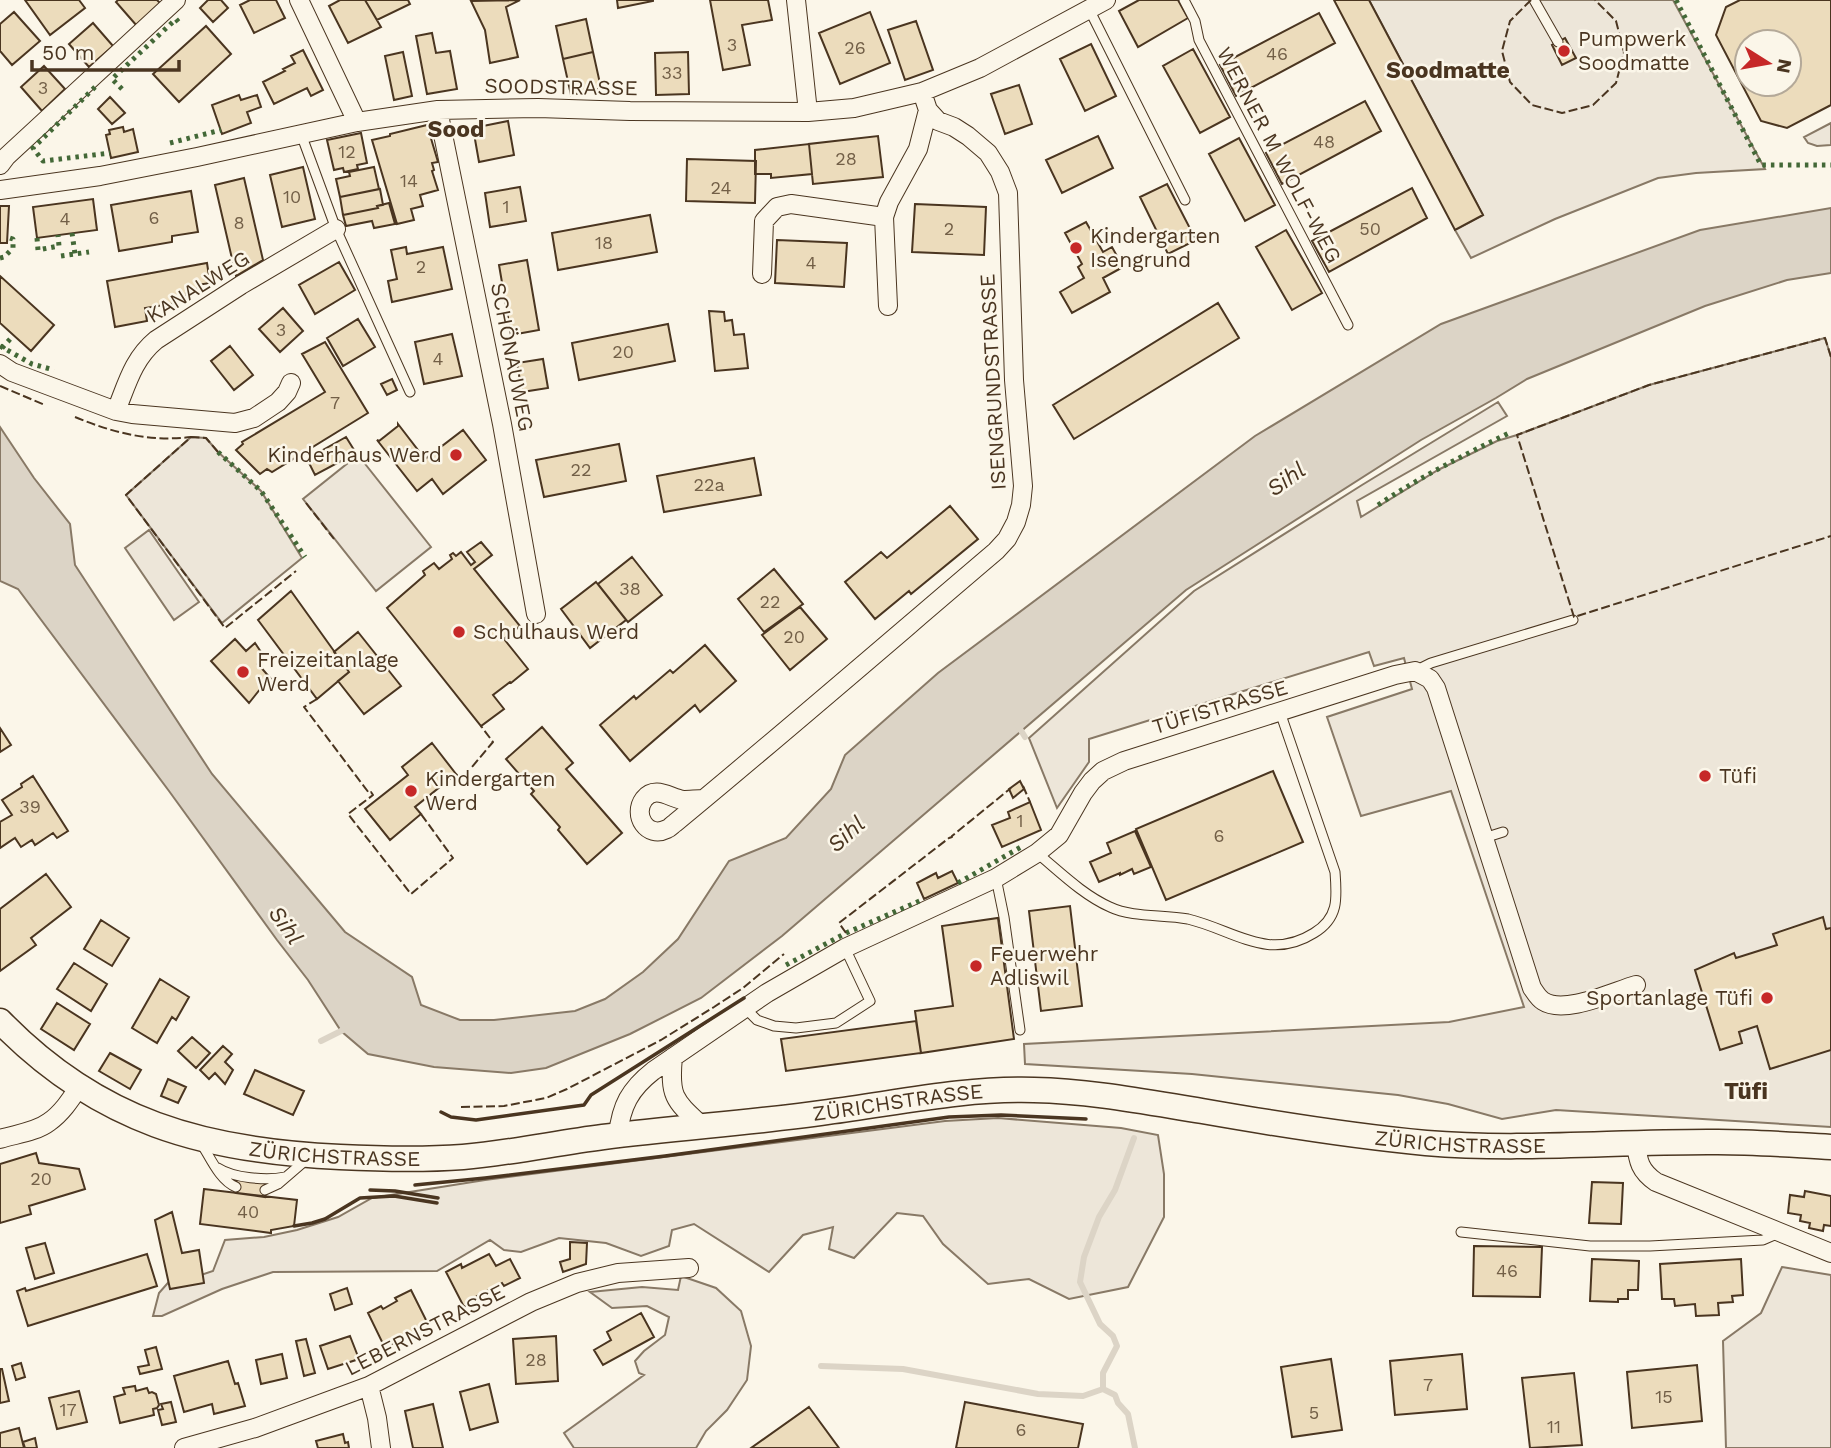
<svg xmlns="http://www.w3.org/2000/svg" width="1831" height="1448" font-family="'Work Sans',sans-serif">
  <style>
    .green { fill: #ede6d9; stroke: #887966; stroke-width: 2 }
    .water { fill: #dcd4c6; stroke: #887966; stroke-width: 2 }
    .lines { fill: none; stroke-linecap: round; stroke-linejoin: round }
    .stream { stroke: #dcd4c6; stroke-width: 6 }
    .building { fill: #ecdcbc; stroke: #4a3520; stroke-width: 2; fill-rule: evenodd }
    .service-casing { stroke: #4a3520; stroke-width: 11 }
    .minor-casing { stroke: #4a3520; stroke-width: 20 }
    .secondary-casing { stroke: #4a3520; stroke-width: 27 }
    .service { stroke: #fbf6e9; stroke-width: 9 }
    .minor { stroke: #fbf6e9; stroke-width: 18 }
    .secondary { stroke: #fbf6e9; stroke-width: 24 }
    .hedge { stroke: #436837; stroke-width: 5; stroke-dasharray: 3.5 5; stroke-linecap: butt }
    .fence { stroke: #4a3520; stroke-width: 2; stroke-dasharray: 9 3.5; stroke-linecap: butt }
    .wall { stroke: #4a3520; stroke-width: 3.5 }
    .poi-dot { fill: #c62828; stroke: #fbf6e9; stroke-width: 2.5 }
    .labels { text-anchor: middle; stroke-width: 5; stroke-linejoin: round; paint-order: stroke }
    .number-label { font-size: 18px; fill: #725f47 }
    .poi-label { font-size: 21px; fill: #4a3520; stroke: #fbf6e9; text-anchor: start }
    .street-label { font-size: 21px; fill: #4a3520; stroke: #fbf6e9 }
    .neighbourhood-label { font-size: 23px; font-weight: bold; fill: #4a3520; stroke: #fbf6e9 }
    .water-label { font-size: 23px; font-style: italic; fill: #4a3520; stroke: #fbf6e9 }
  </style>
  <rect width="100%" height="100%" fill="#fbf6e9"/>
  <!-- green -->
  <path class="green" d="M1369 0H1673L1765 169 1696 173 1658 178 1555 219 1471 258 1455 230 1483 215Z
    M1831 123V145L1817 146 1808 143 1804 137Z
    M1825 338 1831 357V1127L1556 1110 1502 1119 1448 1104 1398 1095 1192 1074 1025 1064 1024 1044 1449 1022 1524 1007 1451 791 1361 816 1327 717 1412 689 1404 658 1374 666 1369 652 1089 739V762L1057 808 1029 738 1194 591 1362 485 1498 402 1507 416 1357 501 1361 517 1438 470 1497 441 1517 435 1649 385Z
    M191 437 206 438 218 452 261 491 302 558 222 623 126 495Z
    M358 455 431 547 376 591 303 499Z
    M149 530 199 602 174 620 125 548Z
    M998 1118 1121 1128 1158 1135 1164 1174V1217L1128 1287 1069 1299 1029 1279 988 1284 943 1244 923 1216 897 1213 854 1258 829 1249 833 1227 803 1235 769 1272 694 1224 672 1230 669 1246 641 1256 606 1243 559 1238 521 1252 504 1250 490 1240 437 1271 273 1272 222 1289 162 1316H153L159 1293 173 1277 192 1278 213 1271 225 1240 264 1237 297 1230 338 1217 372 1198 485 1180 945 1121Z
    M1782 1267 1831 1275V1448H1726L1723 1341 1761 1313Z
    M681 1276 716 1288 741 1311 751 1346 747 1380 727 1410 706 1431 696 1448H574L564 1433 644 1375 639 1373 635 1361 644 1351 665 1335 669 1317 647 1306 612 1308 590 1292 642 1287 678 1290Z"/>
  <!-- water -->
  <path class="water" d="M1831 208V273L1787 280 1705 306 1527 379 1496 398 1421 440 1186 590 782 936 701 998 630 1034 546 1068 511 1073 434 1067 368 1054 341 1031 308 980 277 940 169 791 18 589 0 581V427L34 478 70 524 75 565 212 774 345 932 412 977 421 1005 460 1020H494L575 1011 605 999 643 972 678 939 729 861 786 838 831 789 845 755 938 673 1255 436 1441 324 1700 230Z"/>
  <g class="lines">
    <!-- stream -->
    <path class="stream" d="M1017 724 1025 737
      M321 1041 347 1028
      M1134 1138 1115 1190 1099 1217 1084 1257 1080 1282 1100 1324 1113 1336 1117 1346 1103 1373V1389L1115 1395 1118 1403 1128 1414 1135 1448
      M821 1366 903 1369 1038 1394 1083 1396 1103 1389"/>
  </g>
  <!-- building -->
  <path class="building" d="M25 0H79L85 8 50 35Z
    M118 0H157L161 4 137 26 116 2Z
    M208 0H221L228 8 213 22 200 8Z
    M250 0H276L285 18 254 33 240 5Z
    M340 0H365L381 27 348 43 329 6Z
    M365 0H408L410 4 377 20Z
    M520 0 506 7 518 57 490 63 485 30 471 1Z
    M617 0H653V1L618 8Z
    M710 0H768L772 20 742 25 750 65 723 70Z
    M1139 0H1178L1188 18 1138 47 1119 11Z
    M1334 0H1369L1483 215 1455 230Z
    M1740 0H1831V105L1787 128 1761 121 1716 35 1726 7ZM1747 42H1789V84H1747Z
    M14 12 40 41 12 65 0 51V24Z
    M870 12 890 63 840 84 819 33Z
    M1319 13 1335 43 1236 96 1220 65Z
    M586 19 593 52 563 59 556 26Z
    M916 21 933 70 905 80 888 30Z
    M93 23 113 46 89 67 69 44Z
    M206 26 231 54 179 102 153 74Z
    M432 33 436 53 450 51 457 89 427 94 416 36Z
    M1565 38 1576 58 1562 65 1552 45Z
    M1091 44 1116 96 1085 111 1060 59Z
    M1193 49 1230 117 1200 133 1163 66Z
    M303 50 323 90 311 96 307 88 274 104 263 82 285 71 283 69 295 63 291 56Z
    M403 52 412 96 394 100 385 56Z
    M593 52 601 88 571 95 563 59Z
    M688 52 689 94 656 95 655 53Z
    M44 66 65 89 42 111 21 87Z
    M1019 85 1032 124 1005 134 991 94Z
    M239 95 241 100 257 95 261 107 247 112 251 123 222 134 212 105Z
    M110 97 125 113 112 124 98 109Z
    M1365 101 1381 131 1282 184 1266 153Z
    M508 121 514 155 479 162 473 128Z
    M427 125 438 162 432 163 434 170 432 171 438 190 420 195 423 206 411 209 414 220 397 224 372 140 390 136V134Z
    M123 127 124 132 133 129 138 152 111 158 106 135 110 134 109 130Z
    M361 133 367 163 357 165 358 169 344 172 343 168 334 170 327 140Z
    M878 136 883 177 813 184 809 144Z
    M1098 136 1113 168 1062 193 1046 160Z
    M1239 138 1275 205 1245 221 1209 154Z
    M809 144 812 174 771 178V174H755V150Z
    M687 159 756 161 755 203 686 201Z
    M303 167 315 219 282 227 270 175Z
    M374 167 379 189 340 197 336 179 350 176 349 172Z
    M244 178 263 260 236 276 215 185Z
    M1167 184 1196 240 1168 254 1140 197Z
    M520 187 526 221 490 227 485 193Z
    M1412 188 1427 218 1329 272 1312 241Z
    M380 189 383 205 377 206 378 208 343 215 340 197Z
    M191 191 198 232 172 236V242L119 251 111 205Z
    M93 199 97 230 37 238 33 207Z
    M389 203 395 224 374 228 372 221 346 226 343 215 378 208 377 206Z
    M915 204 986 207 984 255 912 252Z
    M0 206H9L7 243H0Z
    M650 215 657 252 558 270 552 233Z
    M1086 222 1103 252 1112 247 1123 267 1103 278 1110 292 1072 313 1060 292 1084 278 1078 267 1082 264 1065 233Z
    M1286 230 1322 293 1292 310 1256 247Z
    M777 240 847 243 844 287 775 283Z
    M406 247 407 254 443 247 452 289 392 302 388 281 397 279 391 250Z
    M527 260 539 330 511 335 499 265Z
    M339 262 355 290 315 314 299 285Z
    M207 263 210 283 197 285 198 289 186 291 187 296 175 298 176 303 145 308 147 321 115 327 107 281Z
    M0 276 54 325 31 351 0 323Z
    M1218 303 1239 338 1074 439 1053 405Z
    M283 308 303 331 280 352 259 329Z
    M709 311 724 312 725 321 732 320 734 335 744 334 748 368 715 371Z
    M358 319 375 347 343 366 327 338Z
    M668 324 675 361 579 380 572 343Z
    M452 334 462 376 424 384 415 342Z
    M325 342 368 413 272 472 267 469 260 474 236 450 243 444 242 442 325 392 302 354Z
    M230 346 253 375 234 390 211 361Z
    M543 359 548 388 522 392 517 363Z
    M392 379 397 390 387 395 381 384Z
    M398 424 425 459 463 430 486 460 443 494 432 479 417 491 377 440 379 441 398 426Z
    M346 437 356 453 315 475 307 459Z
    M619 444 626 481 544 497 536 460Z
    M754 458 761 495 664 512 657 476Z
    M950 506 978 539 911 594 909 591 875 619 845 582 881 552 887 558Z
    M481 542 492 555 474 569 520 626 504 639 528 669 511 683 510 682 493 695 504 709 481 726 387 608 425 575 423 571 434 563 439 569 452 559 450 555 453 553 456 556 461 552 471 565 475 562 467 552Z
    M632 557 662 595 628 622 598 584Z
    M774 569 803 604 764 632 738 599Z
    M596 582 626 620 590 648 561 609Z
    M291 591 349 672 317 699 258 620Z
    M800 607 827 639 790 670 762 635Z
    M358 632 401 686 364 714 338 681 349 672 334 652Z
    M235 639 246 651 255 643 265 658 258 664 272 680 265 683 249 703 211 661Z
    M705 645 736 681 700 712 695 705 630 761 600 725 634 696 636 699 670 670 673 673Z
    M542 727 573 763 566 769 622 833 587 864 558 830 560 827 531 794 534 791 506 759Z
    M0 728 11 745 0 752Z
    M432 743 456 774 415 807 421 814 390 840 365 809 408 775 402 767Z
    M1273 771 1303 842 1166 900 1136 829Z
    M33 776 68 831 57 838 53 833 35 845 32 840 21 847 15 838 0 848V822L12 815 2 800 22 787 21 784Z
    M1020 781 1024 789 1013 798 1009 789Z
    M1030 802 1041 830 1002 847 992 825 1010 818 1008 812Z
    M1135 831 1151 867 1134 874 1132 869 1120 875V873L1099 882 1090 862 1111 853 1107 843Z
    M952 871 958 883 924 899 917 883 936 873 938 878Z
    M46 874 71 907 31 938 36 945 0 971V909Z
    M1070 906 1082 1006 1041 1011 1029 911Z
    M1823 917 1826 929 1831 928V1050L1770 1069 1757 1026 1739 1032 1742 1043 1720 1050 1695 970 1734 953 1736 958 1777 945 1773 934Z
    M998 918 1014 1039 921 1053 915 1011 953 1006 942 926Z
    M101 920 129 938 112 966 84 949Z
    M74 963 107 984 91 1011 57 989Z
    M160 979 189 997 176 1020 172 1017 157 1043 132 1028Z
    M57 1003 90 1024 74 1050 41 1029Z
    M916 1021 921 1053 786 1071 781 1039Z
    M192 1037 210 1053 196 1068 178 1051Z
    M223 1046 232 1054 225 1062 233 1070 225 1084 215 1073 209 1079 200 1070Z
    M110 1053 141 1070 130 1089 99 1071Z
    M255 1070 304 1091 293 1115 244 1094Z
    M168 1079 186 1087 178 1103 161 1096Z
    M36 1153 39 1163 79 1169 85 1189 29 1206 31 1214 0 1223V1164Z
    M237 1177 267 1180 265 1197 235 1193Z
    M1592 1182 1623 1183 1621 1224 1589 1223Z
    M204 1189 297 1200 294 1226 271 1230V1233L200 1224Z
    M1805 1191 1831 1196V1226L1824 1225 1823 1231 1809 1228 1810 1223 1800 1221 1801 1215 1788 1213 1790 1195 1804 1197Z
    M172 1212 182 1253 199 1250 204 1283 170 1289 155 1220Z
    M570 1242 587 1243 586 1264 563 1272 560 1262 570 1259Z
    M45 1243 54 1273 35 1279 26 1248Z
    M1474 1246 1542 1247 1540 1297 1473 1296Z
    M147 1254 157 1286 28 1326 17 1291 25 1288 26 1291Z
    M489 1254 496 1266 510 1259 520 1278 504 1286 502 1283 477 1296 479 1299 464 1307 446 1272 461 1264 462 1268Z
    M1592 1259 1639 1261 1638 1290H1628V1299H1618V1302L1590 1301Z
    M1741 1259 1743 1295 1732 1296 1733 1302 1718 1303 1719 1315 1696 1316 1695 1304 1675 1306 1674 1299H1662L1660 1264Z
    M347 1288 352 1304 335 1310 330 1294Z
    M411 1290 429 1326 385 1348 368 1313 381 1306 383 1309 397 1301 395 1298Z
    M641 1313 654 1337 603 1365 594 1350 611 1340 607 1332Z
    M350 1336 359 1359 328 1369 320 1346Z
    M556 1336 558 1381 516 1384 513 1339Z
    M306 1339 315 1373 304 1376 296 1341Z
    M156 1347 162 1369 140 1374 138 1367 149 1365 145 1350Z
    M282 1354 287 1378 261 1384 256 1360Z
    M1462 1354 1467 1409 1395 1415 1390 1361Z
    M1331 1359 1342 1430 1292 1437 1281 1367Z
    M228 1361 235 1384 238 1383 245 1406 214 1414 212 1404 184 1412 174 1376Z
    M21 1363 25 1377 16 1380 12 1366Z
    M1697 1365 1702 1421 1632 1428 1627 1372Z
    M0 1369H2L9 1401 0 1403Z
    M1574 1373 1582 1445 1530 1448 1522 1378Z
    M489 1384 498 1422 470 1430 460 1392Z
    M135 1386 136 1391 147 1388 149 1393 152 1392 156 1394 159 1405 157 1408 153 1409 154 1415 120 1423 114 1397 125 1394 123 1388Z
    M79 1391 87 1422 57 1429 49 1398Z
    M171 1402 176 1422 162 1425 158 1410 163 1409 161 1404Z
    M965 1402 1083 1424 1078 1448H956Z
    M433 1404 443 1448H413L405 1411Z
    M809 1407 839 1448H751Z
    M19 1428 24 1448H0V1433Z
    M343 1434 345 1443 348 1442 349 1448H318L316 1441Z
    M35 1438 37 1448H25L23 1442Z"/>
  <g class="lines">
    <!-- service casing -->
    <g class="service-casing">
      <path id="service" d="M1184 0 1195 21 1199 40 1348 325
        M1534 0 1558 42
        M1089 9 1185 200
        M301 134 336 229 410 392
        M1415 671 1431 663 1573 620
        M1484 838 1503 832
        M1037 853C1060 872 1083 895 1110 907 1133 918 1163 914 1188 919 1234 930 1268 962 1314 933 1339 918 1337 898 1335 872L1280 712
        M996 878 1004 917 1020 1030
        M745 1008 757 1020 774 1026 796 1028 836 1023 870 1001 845 948
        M201 1143C210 1157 220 1181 236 1187
        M218 1168C233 1178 267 1181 285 1177
        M265 1190 278 1184 307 1159
        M1461 1232 1590 1246H1650L1763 1240 1779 1233"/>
    </g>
    <!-- minor casing -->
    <g class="minor-casing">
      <path id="minor" d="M299 0 357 122
        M796 0 808 112
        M438 110 502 424 536 614
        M0 165 6 157 176 0
        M0 190 100 176 197 157 357 122 438 110 538 108 630 111 808 112 854 108 922 92 980 68 1106 0
        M762 274 764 221 777 207 791 204 884 217
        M888 306 884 217 889 202 918 149 928 110
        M0 364 12 372 116 411 132 414 235 423 254 418 278 402 287 392 291 383
        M116 411C127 384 133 359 156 340L241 285 336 229
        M704 799C697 799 690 800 683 800 670 798 655 785 644 799 632 815 647 839 667 829 670 828 672 825 675 823 783 734 889 642 996 551L1007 539 1016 522 1021 505 1023 486 1014 380 1008 193 1000 172 988 153 968 136 954 127 938 121 928 110 922 92
        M673 1057C669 1096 674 1100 701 1125
        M618 1135C621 1106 630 1089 653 1071L767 993 845 948 996 878 1037 853 1059 835 1083 793 1092 781 1103 771 1124 761 1395 675 1415 671 1430 679 1436 688 1532 988C1535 992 1538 998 1543 1001 1564 1015 1612 992 1636 985
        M0 1139C16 1134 36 1132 49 1122 62 1113 71 1099 79 1087
        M1636 1144C1638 1161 1640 1171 1656 1182L1831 1253
        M369 1386 377 1418 381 1448
        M184 1448 255 1428 369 1386 531 1302 577 1283 618 1273 689 1268"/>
    </g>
    <!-- secondary casing -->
    <g class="secondary-casing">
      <g id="secondary">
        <path id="s1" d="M0 1021C98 1122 204 1151 340 1157 381 1159 422 1160 463 1157 510 1153 556 1143 603 1137 678 1127 753 1123 828 1112 897 1103 964 1088 1034 1090 1090 1091 1146 1102 1202 1111 1276 1124 1350 1136 1426 1143 1523 1151 1621 1141 1718 1142 1756 1142 1793 1145 1831 1147"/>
      </g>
    </g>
    <!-- service -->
    <use href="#service" class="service"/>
    <!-- minor -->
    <use href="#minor" class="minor"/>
    <!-- secondary -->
    <use href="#secondary" class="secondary"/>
    <!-- hedge -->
    <path class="hedge" d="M1676 0 1761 165H1831
      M95 87 33 148 43 161 110 153
      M122 89 112 79 176 19 181 25
      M170 143 221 130
      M72 233 75 254
      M37 238 38 250 59 246 58 235
      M61 256 89 252
      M0 258 4 257 13 248V239L7 237
      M0 346 32 364 54 370
      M2 348 12 337
      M218 452 261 491 305 557
      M1378 505C1420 477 1464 455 1509 433
      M958 883 1021 847
      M786 965 846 933 924 899"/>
    <!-- fence -->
    <path class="fence" d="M1531 0 1510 21 1502 51 1510 82 1532 105 1562 113 1593 105 1616 83 1624 52 1616 21 1595 0
      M1831 357 1825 338 1649 385 1517 435 1574 617 1831 536
      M0 386 45 405
      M75 417C114 433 149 442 191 437
      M218 452 206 438 191 437 126 495 225 628 296 571
      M306 503 334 539
      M317 699 304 707 369 793 371 792 373 795 348 814 411 894 453 858 421 814
      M456 774 461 780 493 742 481 726
      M1023 786 1030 802
      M846 933 839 923 949 838 952 837V836L1011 788
      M461 1107 504 1106 546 1098 567 1089 661 1040 714 1007 743 988 784 954"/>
    <!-- wall -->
    <path class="wall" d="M441 1112 451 1117 476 1120 584 1105 591 1095 744 998
      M415 1185 485 1178 665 1156 949 1117 1001 1115 1086 1119
      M370 1190 395 1191 438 1198
      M294 1226 312 1223 325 1219 360 1198 394 1196 437 1203"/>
  </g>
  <!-- markers -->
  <g class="poi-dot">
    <circle cx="1564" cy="51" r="7"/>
    <circle cx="1076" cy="248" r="7"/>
    <circle cx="456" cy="455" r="7"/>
    <circle cx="459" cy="632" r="7"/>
    <circle cx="243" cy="672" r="7"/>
    <circle cx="1705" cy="776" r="7"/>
    <circle cx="411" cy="791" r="7"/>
    <circle cx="976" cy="966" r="7"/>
    <circle cx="1767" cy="998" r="7"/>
  </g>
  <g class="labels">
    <!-- number labels -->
    <g class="number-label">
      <text x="732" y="51">3</text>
      <text x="855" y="54">26</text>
      <text x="1277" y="60">46</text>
      <text x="672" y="79">33</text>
      <text x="43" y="94">3</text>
      <text x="1324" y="148">48</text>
      <text x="347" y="158">12</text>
      <text x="846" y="165">28</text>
      <text x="409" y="187">14</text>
      <text x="721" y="194">24</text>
      <text x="292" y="203">10</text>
      <text x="506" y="213">1</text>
      <text x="154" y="224">6</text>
      <text x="65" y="225">4</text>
      <text x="239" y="229">8</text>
      <text x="949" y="235">2</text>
      <text x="1370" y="235">50</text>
      <text x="604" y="249">18</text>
      <text x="811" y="269">4</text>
      <text x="421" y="273">2</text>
      <text x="281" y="336">3</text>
      <text x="623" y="358">20</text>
      <text x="438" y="365">4</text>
      <text x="335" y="409">7</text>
      <text x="581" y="476">22</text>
      <text x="709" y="491">22a</text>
      <text x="630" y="595">38</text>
      <text x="770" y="608">22</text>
      <text x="794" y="643">20</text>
      <text x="30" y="813">39</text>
      <text x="1020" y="827">1</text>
      <text x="1219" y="842">6</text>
      <text x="41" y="1185">20</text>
      <text x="248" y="1218">40</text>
      <text x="1507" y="1277">46</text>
      <text x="536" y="1366">28</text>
      <text x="1428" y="1391">7</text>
      <text x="1664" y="1403">15</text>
      <text x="68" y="1416">17</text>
      <text x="1314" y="1419">5</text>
      <text x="1554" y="1433">11</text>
      <text x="1021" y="1436">6</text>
    </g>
    <!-- poi labels -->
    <g class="poi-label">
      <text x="1578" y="46">Pumpwerk<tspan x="1578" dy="24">Soodmatte</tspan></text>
      <text x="1090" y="243">Kindergarten<tspan x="1090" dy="24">Isengrund</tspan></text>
      <text x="442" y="462" text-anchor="end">Kinderhaus Werd</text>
      <text x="473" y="639">Schulhaus Werd</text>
      <text x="257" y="667">Freizeitanlage<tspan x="257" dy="24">Werd</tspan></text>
      <text x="1719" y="783">Tüfi</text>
      <text x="425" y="786">Kindergarten<tspan x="425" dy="24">Werd</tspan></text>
      <text x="990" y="961">Feuerwehr<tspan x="990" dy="24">Adliswil</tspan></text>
      <text x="1753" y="1005" text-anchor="end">Sportanlage Tüfi</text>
    </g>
    <!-- street labels -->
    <g class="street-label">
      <text transform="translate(561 87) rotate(1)" y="7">SOODSTRASSE</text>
      <text transform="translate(1279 155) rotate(62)" y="7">WERNER M WOLF-WEG</text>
      <text transform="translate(198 287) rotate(-32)" y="7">KANALWEG</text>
      <text transform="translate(512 357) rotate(79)" y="7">SCHÖNAUWEG</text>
      <text transform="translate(993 382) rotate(-93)" y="7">ISENGRUNDSTRASSE</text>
      <text transform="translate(1220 707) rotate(-17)" y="7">TÜFISTRASSE</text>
      <text dy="7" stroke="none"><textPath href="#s1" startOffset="938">ZÜRICHSTRASSE</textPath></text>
      <text dy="7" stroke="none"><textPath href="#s1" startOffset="1505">ZÜRICHSTRASSE</textPath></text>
      <text dy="7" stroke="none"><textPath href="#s1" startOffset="371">ZÜRICHSTRASSE</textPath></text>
      <text transform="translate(425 1330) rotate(-27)" y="7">LEBERNSTRASSE</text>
    </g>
    <!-- neighbourhood labels -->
    <g class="neighbourhood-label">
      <text x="1448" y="78">Soodmatte</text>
      <text x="456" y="137">Sood</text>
      <text x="1746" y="1099">Tüfi</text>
    </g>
    <!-- water labels -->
    <g class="water-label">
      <text transform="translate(1286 479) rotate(-36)" y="8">Sihl</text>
      <text transform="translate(846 834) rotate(-42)" y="8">Sihl</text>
      <text transform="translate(286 925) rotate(55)" y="8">Sihl</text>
    </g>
  </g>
  <!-- north arrow -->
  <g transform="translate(1768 63) rotate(101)"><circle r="33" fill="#fbf6e9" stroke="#b4a999" stroke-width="2"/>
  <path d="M0-5L12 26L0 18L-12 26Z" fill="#c62828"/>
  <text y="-10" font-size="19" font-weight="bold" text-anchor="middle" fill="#4a3520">N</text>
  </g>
  <!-- scale -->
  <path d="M32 60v10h147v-10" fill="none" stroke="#4a3520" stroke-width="3.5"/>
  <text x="42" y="60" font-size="21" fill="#4a3520" stroke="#fbf6e9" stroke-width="5" paint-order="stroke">50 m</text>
</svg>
